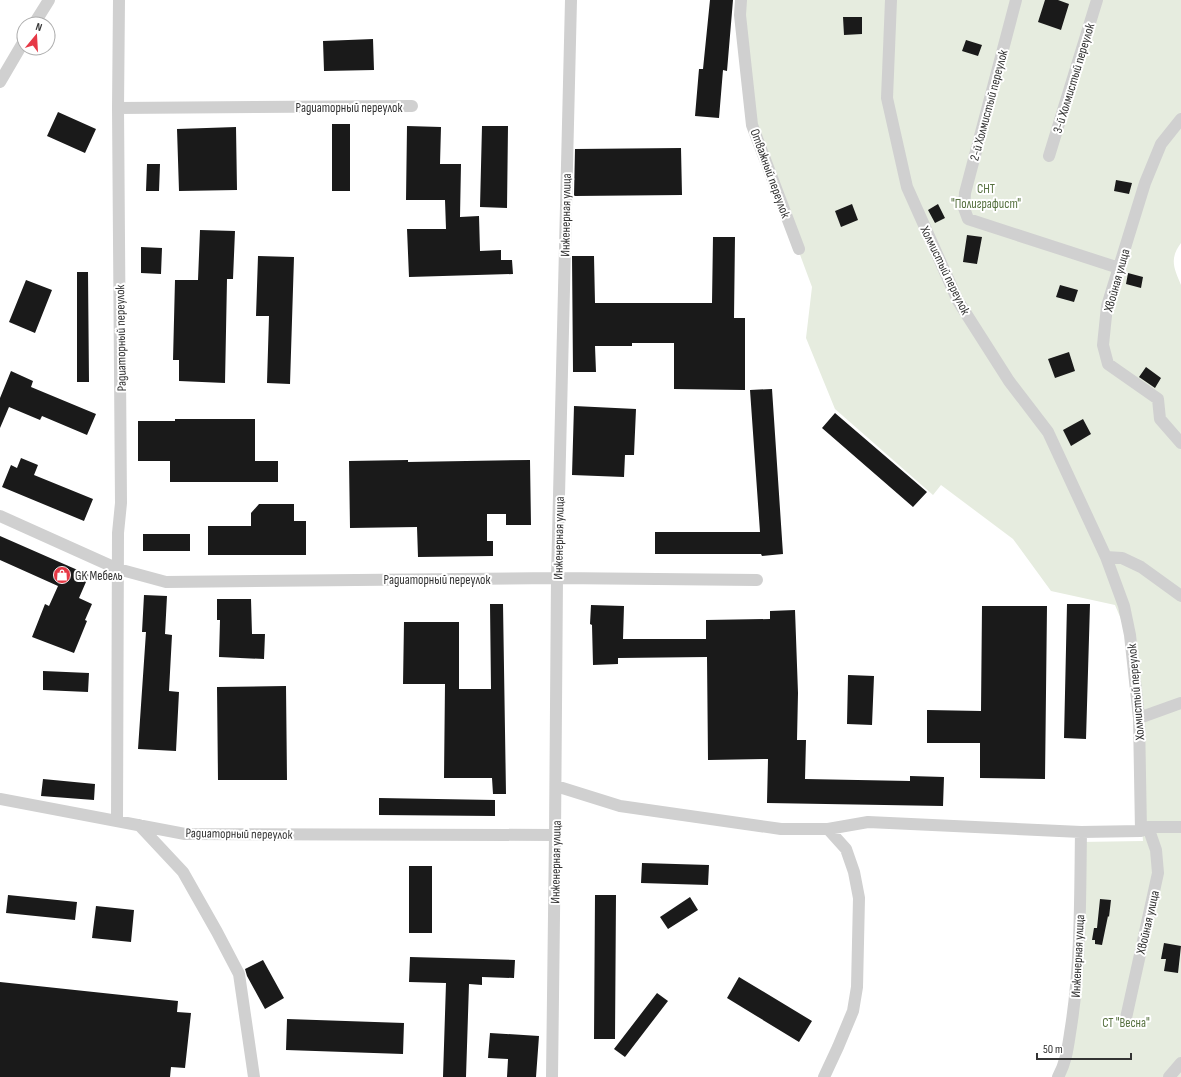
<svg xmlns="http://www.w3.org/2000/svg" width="1181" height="1077" font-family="'Sofia Sans Condensed',sans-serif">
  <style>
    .green { fill: #e6ecdf }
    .building { fill: #1a1a1a }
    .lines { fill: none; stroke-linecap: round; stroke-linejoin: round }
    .street { stroke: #d0d0d0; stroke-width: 12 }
    .labels { text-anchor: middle; stroke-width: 4; stroke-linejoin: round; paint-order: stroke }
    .street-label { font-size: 13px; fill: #333; stroke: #fff }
    .park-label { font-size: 13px; fill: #56703f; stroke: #fff }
    .poi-label { font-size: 13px; fill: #333; stroke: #fff; text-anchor: start }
  </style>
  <rect width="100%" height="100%" fill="#fff"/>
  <!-- green -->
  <path class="green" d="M742 0H1181V243C1169 259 1174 268 1181 285V1077H1058L1078 988 1080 842 1143 841 1126 631 1115 605 1051 591 1013 539 941 485 933 495 835 409 806 338 812 287 750 120Z"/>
  <!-- building -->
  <path class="building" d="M710 0H733L727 71 723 70 719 118 695 116 699 69H703Z
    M1045 0H1058L1069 4 1061 30 1038 22Z
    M843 17H862V34L844 35Z
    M373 39 374 70 324 71 323 41Z
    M966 40 982 45 978 56 962 51Z
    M58 112 96 129 85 153 47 136Z
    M332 124H350V191H332Z
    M407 126 441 127 440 164H461L460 217 479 216 480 251 501 250V260H512L513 274 409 277 407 229H446L445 200H406Z
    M482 126H508L507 208 480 207Z
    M236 127 237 190 179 191 177 129Z
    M681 148 682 195 574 196 575 149Z
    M147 164H160L159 191H146Z
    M1116 180 1132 183 1129 194 1114 191Z
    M852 204 858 220 841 227 835 211Z
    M938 204 945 218 935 223 928 210Z
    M200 230 235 231 233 279H227L225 383 179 381V360H173L175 280H198Z
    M967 235 982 237 977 264 963 262Z
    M713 237H735L734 318H745V390L674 389V343H632V346H595L596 372H573L572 256H594L595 303H712Z
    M141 247 162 248 161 274 141 273Z
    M258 256 294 257 290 384 267 383 269 316H256Z
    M77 272H88L89 382H77Z
    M1128 273 1143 277 1141 288 1126 284Z
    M26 280 52 290 35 333 9 322Z
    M1060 285 1078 290 1074 302 1056 297Z
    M1069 352 1075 371 1055 378 1048 359Z
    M1146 367 1161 378 1155 388 1139 377Z
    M11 371 33 381 31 387 96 414 87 435 42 416 40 420 9 407 0 428V398Z
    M772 389 783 554 762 556 761 554H655V532H760L750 390Z
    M574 406 636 409 634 455H625L624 477 572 475Z
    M835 413 927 492 913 507 822 428Z
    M175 419H255V461H278V482H170V461H138V421H175Z
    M1083 419 1091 434 1071 446 1063 430Z
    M21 458 38 465 34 475 93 499 84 521 2 487 11 465 17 468Z
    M408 460V462L530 460 531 525H506V514H487V541H493V556L418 557 417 527 350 528 349 461Z
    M259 504H294V521H306V555H208V526H251V513Z
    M143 534H190V551H143Z
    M0 536 89 575 79 598 92 604 85 620 87 621 74 653 32 637 45 604 49 606 58 586 0 560Z
    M144 595 167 596 165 634 172 635 169 691 179 692 176 751 138 749 146 632H142Z
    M217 599H251L252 634H265L264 659 219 657 220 620H217Z
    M490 604H503L506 794H493L492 778H444L445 684H403L404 622H459V689H491Z
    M1067 604H1090L1086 739 1064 738Z
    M591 605 624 606 623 639H706V620L770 619V611L795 610 798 693 797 740H806L805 779 910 781V776L944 777 943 806 767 803 768 759 708 760 707 657 618 658V664L593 665 592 625 590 624Z
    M982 606H1047L1045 779 980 778V743H927V710L981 711Z
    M43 671 89 673 88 692 43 690Z
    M848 675 874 676 872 725 847 724Z
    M286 686 287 780H218L217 687Z
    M43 779 95 784 94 800 41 796Z
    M379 798 495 800V816L379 815Z
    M642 863 709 865 708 885 641 883Z
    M409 866H432V933H409Z
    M8 895 77 902 75 920 6 913Z
    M595 895H616L615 1039H594Z
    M690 897 698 910 668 929 660 917Z
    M1100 899 1111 900 1109 917 1108 916 1102 945 1095 944V940H1092L1094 928H1097Z
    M96 906 134 910 131 942 92 938Z
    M1164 943 1181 946 1178 973 1164 971 1166 959H1161Z
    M410 957 515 960 514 978 482 977V985L469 984 466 1077H443L446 983 409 982Z
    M263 960 284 998 265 1009 247 976 245 969Z
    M739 977 812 1021 799 1042 727 998Z
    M0 982 178 1001 177 1012 191 1013 185 1068 171 1067 170 1077H0Z
    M657 993 668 1001 625 1057 614 1049Z
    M287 1019 404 1023 403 1054 286 1050Z
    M490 1033 539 1036 536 1077H507L508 1059 488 1058Z"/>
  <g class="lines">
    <!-- street -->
    <path class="street" d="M741 0 740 15 752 125 799 249
      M891 0 887 98 907 187 958 301 1009 381 1048 432 1106 557 1124 606 1130 635 1139 718 1141 831
      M1016 0 965 193 964 208 968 219 1119 268
      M34 24 49 0
      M0 82 24 41
      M118 108 412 106
      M1181 119 1161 144 1145 183 1107 306 1103 345 1108 364 1158 399 1160 419 1181 443
      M1049 156 1097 0
      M0 516 118 569 166 582 557 578 757 580
      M1106 557 1122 558 1141 567 1181 596
      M1139 718 1181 703
      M556 786 620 806 781 829H828L868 822 1081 832 1141 831 1148 827H1181
      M0 799 185 834 555 835
      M117 821 118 533 121 503 118 108 119 0
      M139 825 183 872 217 932 239 974 254 1077
      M1126 1018 1158 873 1156 850 1148 827
      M552 1077 555 835 557 578 571 0
      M824 1077 838 1047 853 1011 857 987 859 898 854 872 846 849 828 829
      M1058 1077C1067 1061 1068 1045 1071 1027 1081 963 1080 897 1081 832
      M1169 1077 1181 1063"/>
  </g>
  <!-- icons -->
  <defs>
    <g id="shop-disc" transform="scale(0.9)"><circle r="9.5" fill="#e63946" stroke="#fff"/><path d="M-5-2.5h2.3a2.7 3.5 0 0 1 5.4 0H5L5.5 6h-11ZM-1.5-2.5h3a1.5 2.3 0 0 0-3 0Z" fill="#fff"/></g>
  </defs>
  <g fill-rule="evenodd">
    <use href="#shop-disc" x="62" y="575"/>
  </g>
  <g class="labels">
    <!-- street labels -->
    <g class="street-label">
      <text transform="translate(1073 78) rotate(-73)" y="5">3-й Холмистый переулок</text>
      <text transform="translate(988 105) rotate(-75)" y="5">2-й Холмистый переулок</text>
      <text x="349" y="112">Радиаторный переулок</text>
      <text transform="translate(771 173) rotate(70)" y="5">Отважный переулок</text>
      <text transform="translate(565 215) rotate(-89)" y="5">Инженерная улица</text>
      <text transform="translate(946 270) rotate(64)" y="5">Холмистый переулок</text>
      <text transform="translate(1116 280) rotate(-74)" y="5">Хвойная улица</text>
      <text transform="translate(120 338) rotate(-91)" y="5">Радиаторный переулок</text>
      <text transform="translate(558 538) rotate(-89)" y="5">Инженерная улица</text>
      <text x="437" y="584">Радиаторный переулок</text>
      <text transform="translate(1135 692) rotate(-95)" y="5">Холмистый переулок</text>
      <text transform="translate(239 833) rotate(1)" y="5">Радиаторный переулок</text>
      <text transform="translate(555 862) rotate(-89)" y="5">Инженерная улица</text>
      <text transform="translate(1147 922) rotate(-77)" y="5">Хвойная улица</text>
      <text transform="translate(1077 956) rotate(-87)" y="5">Инженерная улица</text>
    </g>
    <!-- park labels -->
    <g class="park-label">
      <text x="986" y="193">СНТ<tspan x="986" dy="15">"Полиграфист"</tspan></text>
      <text x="1126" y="1027">СТ "Весна"</text>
    </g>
    <!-- poi labels -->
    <g class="poi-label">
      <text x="75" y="580">GK Мебель</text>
    </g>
  </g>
  <!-- north arrow -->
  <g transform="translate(36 36) rotate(18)"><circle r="19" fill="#ffffff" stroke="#adadad"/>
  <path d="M0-3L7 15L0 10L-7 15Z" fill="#e63946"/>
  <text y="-6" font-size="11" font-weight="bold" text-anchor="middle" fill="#333333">N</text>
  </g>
  <!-- scale -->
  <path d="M1037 1053v6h94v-6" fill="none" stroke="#333333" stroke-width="2"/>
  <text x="1043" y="1053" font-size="12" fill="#333333" stroke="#ffffff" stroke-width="3" paint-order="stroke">50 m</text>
</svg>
